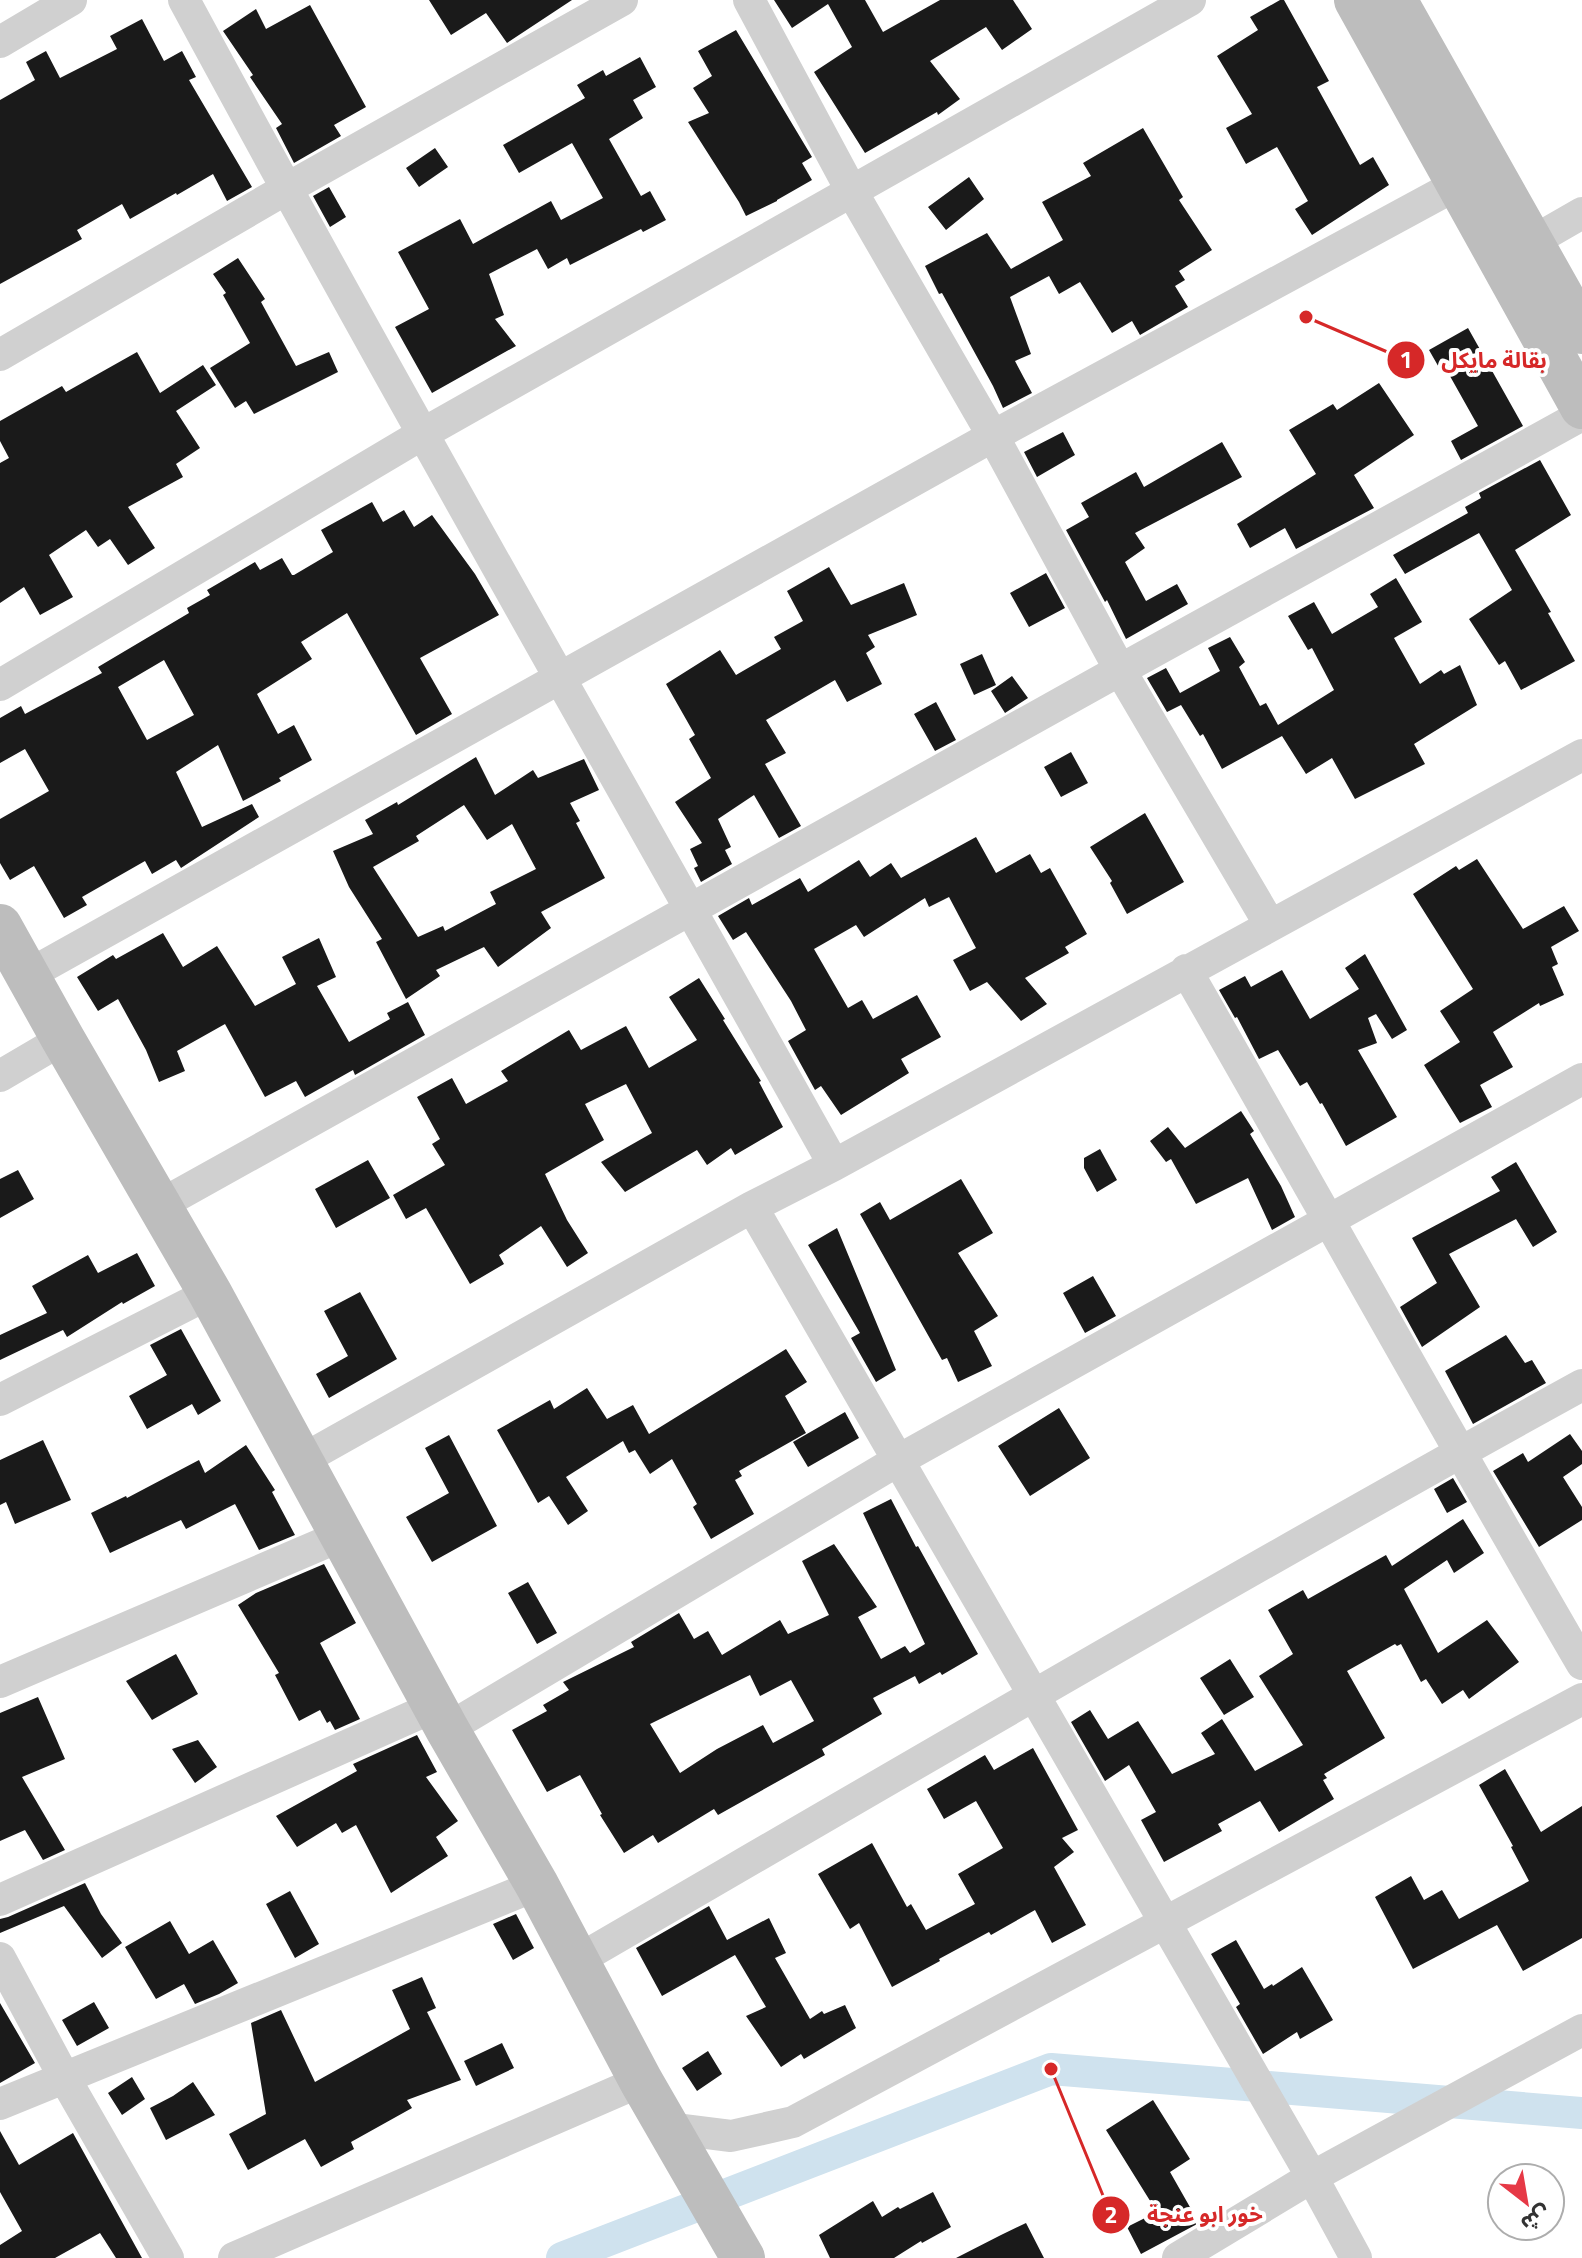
<svg xmlns="http://www.w3.org/2000/svg" width="1582" height="2258" font-family="'Titillium Web','Noto Sans Arabic',sans-serif">
  <style>
    .lines { fill: none; stroke-linecap: round; stroke-linejoin: round }
    .canal { stroke: #cfe2ee; stroke-width: 32 }
    .building { fill: #1a1a1a; fill-rule: evenodd }
    .street { stroke: #d0d0d0; stroke-width: 32 }
    .secondary { stroke: #bdbdbd; stroke-width: 44 }
    .leader { fill: none; stroke: #d62828; stroke-width: 3 }
    .callout-dot { fill: #d62828; stroke: #fff; stroke-width: 3 }
    .mark-label { font-size: 24px; text-anchor: middle; font-weight: bold; fill: #fff }
    .callout-label { font-size: 22px; text-anchor: middle; font-weight: bold; fill: #d62828; stroke: #fff; stroke-width: 8; stroke-linejoin: round; paint-order: stroke }
  </style>
  <rect width="100%" height="100%" fill="#fff"/>
  <g class="lines">
    <!-- canal -->
    <path class="canal" d="M562 2258 1051 2069 1582 2113"/>
  </g>
  <!-- building -->
  <path class="building" d="M429 0H572L507 43 486 13 451 35Z
    M774 0H865L883 32 940 0H1013L1032 29 1002 50 986 27 930 61 960 99 938 115 937 112 865 153 814 72 852 47 828 4 792 28Z
    M1280 0H1284L1329 81 1317 87 1360 165 1373 157 1389 185 1312 235 1295 209 1308 201 1277 147 1246 164 1226 128 1252 114 1217 56 1258 30 1250 17Z
    M310 5 366 107 334 125 341 136 294 163 276 128 282 124 250 77 253 75 223 31 256 9 266 29Z
    M142 19 164 61 182 51 196 77 189 80 252 187 227 201 213 174 177 195 176 193 130 219 122 204 77 230 82 239 0 284V100L35 80 26 62 46 51 60 78 117 49 110 36Z
    M736 30 812 157 802 163 812 180 777 200V201L746 216 739 202 688 122 709 113 693 88 712 76 698 51Z
    M640 57 656 87 633 100 643 118 609 139 641 196 650 191 666 220 643 232 641 229 570 265 567 258 548 269 537 249 489 274 504 315 495 319 516 346 432 393 395 327 429 309 398 252 460 219 473 244 551 201 561 220 603 198 572 143 519 173 503 145 585 98 577 85 603 70 606 76Z
    M1143 128 1183 197 1179 200 1212 250 1179 271 1185 280 1175 286 1188 307 1140 335 1132 321 1112 333 1080 282 1059 294 1049 276 1010 297 1031 354 1015 361 1032 393 1003 408 993 386 942 293 939 294 925 266 987 233 1011 269 1063 240 1042 202 1091 176 1083 163Z
    M435 148 448 167 419 187 406 168Z
    M969 177 984 199 946 230 928 207Z
    M329 187 346 217 330 227 313 196Z
    M238 258 265 299 261 302 296 366 329 352 338 372 254 414 246 401 235 408 210 368 250 343 223 295 226 293 213 274Z
    M1468 328 1523 426 1461 460 1451 441 1478 426 1446 369 1441 371 1429 350Z
    M137 352 160 393 203 365 216 385 176 411 200 448 176 464 183 477 128 507 155 548 128 565 110 539 98 547 86 530 49 555 73 597 40 615 24 587 0 603V463L9 458 0 441V421L62 386 66 392Z
    M1379 383 1414 435 1354 475 1374 508 1296 549 1285 528 1250 548 1237 524 1316 474 1289 430 1333 404 1337 410Z
    M1063 432 1075 455 1037 477 1024 452Z
    M1222 442 1242 477 1135 533 1145 548 1125 562 1146 601 1177 584 1188 604 1126 639 1107 600 1105 602 1066 530 1089 517 1081 503 1136 472 1144 487Z
    M1540 460 1571 515 1515 550 1551 612 1548 613 1575 661 1521 690 1505 661 1499 665 1469 619 1512 590 1479 533 1405 574 1393 555 1468 513 1465 507 1481 498 1479 493Z
    M372 502 383 522 404 510 414 527 432 515 475 574 499 615 420 658 452 714 416 735 347 613 301 642 312 659 257 694 278 734 294 725 312 760 279 778 281 781 243 801 218 745 176 772 202 827 252 804 259 817 181 868 176 860 152 874 145 861 82 897 87 905 64 918 34 866 10 880 0 863V819L49 791 25 749 0 763V718L21 706 25 714 102 673 98 667 189 613 187 608 210 595 207 590 255 562 260 570 282 558 292 575H294L333 552 321 530ZM164 660 194 715 147 740 118 687Z
    M829 567 851 605 904 583 917 615 868 635 875 647 866 653 882 684 847 702 835 680 766 720 786 753 765 764 801 826 779 838 754 795 718 819 731 847 725 850 732 864 701 882 694 868 698 866 690 849 702 843 675 802 711 778 689 739 695 735 666 684 720 650 736 675 781 649 774 637 803 621 787 591Z
    M1046 573 1065 608 1029 627 1010 593Z
    M1396 578 1422 622 1394 638 1420 684 1441 670 1444 674 1460 665 1477 705 1414 744 1425 764 1355 799 1332 758 1306 774 1282 736 1222 769 1203 734 1200 736 1181 705 1167 712 1147 678 1166 668 1180 693 1220 671 1208 648 1230 637 1245 662 1239 667 1260 706 1266 703 1278 725 1334 690 1312 648 1308 650 1288 616 1314 602 1332 634 1378 607 1370 594Z
    M982 654 996 685 974 695 960 664Z
    M1012 676 1028 698 1005 713 991 691Z
    M936 702 956 740 935 751 914 714Z
    M1071 752 1088 783 1061 797 1044 767Z
    M476 757 495 795 533 770 538 778 584 759 599 790 570 803 580 821 576 823 605 878 541 912 551 928 498 967 484 947 436 970 440 976 406 999 376 942 382 939 349 887 333 851 373 834 365 820 397 802 398 805ZM464 805 487 840 512 824 536 869 490 892 496 904 445 931 443 926 418 937 373 867 419 841 416 836Z
    M1145 813 1184 882 1127 914 1110 883 1112 881 1090 847Z
    M976 837 996 873 1030 854 1041 873 1050 868 1087 934 1065 947 1069 953 1025 978 1047 1004 1021 1021 987 982 970 991 953 960 976 948 949 897 929 907 925 898 864 937 856 925 814 949 848 1008 862 1000 873 1019 917 995 941 1037 901 1059 909 1073 841 1115 821 1086 815 1090 788 1041 806 1030 791 1001 746 932 733 940 718 916 749 898 752 905 800 878 808 892 859 860 870 877 891 863 901 878Z
    M1477 859 1523 929 1564 906 1579 931 1551 947 1558 964 1552 967 1564 995 1540 1006 1539 1003 1493 1032 1513 1067 1480 1085 1492 1107 1460 1123 1424 1065 1460 1042 1440 1011 1473 989 1413 894 1456 866 1459 870Z
    M163 933 183 967 217 946 255 1006 296 984 282 957 319 938 336 977 317 986 349 1042 390 1019 387 1013 408 1002 425 1035 355 1075 353 1070 305 1097 296 1081 265 1097 225 1024 177 1051 185 1071 159 1082 146 1050 118 999 98 1011 77 977 113 955 116 959Z
    M1365 954 1407 1030 1392 1039 1376 1014 1368 1018 1377 1043 1358 1050 1397 1117 1346 1146 1322 1103 1320 1104 1307 1082 1300 1086 1278 1050 1259 1059 1237 1017 1235 1018 1219 990 1245 976 1251 987 1282 970 1310 1019 1359 989 1345 968Z
    M699 978 725 1019 723 1020 761 1081 759 1082 783 1127 735 1155 731 1148 707 1165 697 1150 625 1192 601 1162 652 1133 626 1084 585 1104 604 1140 545 1174 567 1220 588 1253 567 1267 541 1226 499 1255 504 1264 470 1284 426 1208 406 1219 393 1195 445 1165 432 1144 440 1139 417 1097 452 1078 466 1104 508 1081 501 1071 569 1030 581 1050 626 1026 649 1068 697 1040 669 997Z
    M1241 1111 1254 1131 1250 1134 1281 1186 1295 1217 1272 1230 1248 1178 1196 1204 1171 1159 1166 1162 1150 1141 1168 1127 1185 1148Z
    M1100 1149 1117 1180 1097 1192 1084 1168V1158Z
    M368 1160 390 1198 336 1228 315 1189Z
    M1516 1162 1557 1232 1533 1247 1516 1219 1449 1254 1480 1307 1422 1347 1400 1307 1437 1283 1412 1238 1500 1191 1491 1177Z
    M18 1170 34 1199 0 1218V1179Z
    M961 1179 993 1233 958 1253 998 1316 974 1331 992 1366 958 1382 947 1358 942 1360 860 1214 880 1202 890 1220Z
    M837 1228 896 1370 876 1382 851 1338 860 1333 808 1245Z
    M137 1253 155 1286 123 1304 122 1302 67 1337 63 1330 0 1360V1335L47 1313 32 1286 88 1255 98 1273Z
    M1093 1276 1116 1316 1085 1333 1063 1293Z
    M360 1292 397 1359 329 1398 316 1374 348 1356 324 1311Z
    M181 1329 221 1401 198 1415 192 1404 147 1429 129 1396 167 1375 150 1345Z
    M1506 1335 1525 1363 1532 1360 1546 1383 1473 1424 1445 1371Z
    M786 1349 807 1382 785 1396 806 1433 739 1471 742 1476 735 1480 754 1514 711 1539 693 1507 697 1504 672 1459 650 1474 635 1450 629 1453 623 1441 566 1477 588 1511 568 1525 549 1496 538 1503 497 1430 550 1400 554 1409 587 1388 607 1419 633 1405 649 1434Z
    M1059 1408 1090 1458 1030 1496 998 1446Z
    M845 1412 859 1438 808 1467 793 1442Z
    M1570 1434 1582 1451V1464L1563 1477 1582 1507V1520L1539 1547 1493 1471 1523 1453 1528 1462Z
    M449 1435 497 1526 432 1562 406 1517 449 1493 425 1448Z
    M43 1440 71 1500 15 1524 6 1502 0 1505V1460Z
    M246 1445 275 1490 272 1492 295 1535 259 1550 235 1504 186 1529 181 1520 110 1553 91 1513 126 1496 127 1498 199 1460 205 1473Z
    M1453 1478 1467 1502 1447 1513 1434 1489Z
    M891 1499 916 1547 918 1546 978 1654 942 1675 940 1672 919 1684 915 1676 873 1698 882 1714 822 1749 825 1755 718 1815 714 1809 658 1843 653 1835 624 1853 600 1815 602 1814 580 1775 547 1792 512 1730 547 1711 543 1705 569 1690 563 1682 634 1647 631 1642 679 1613 694 1639 708 1631 722 1655 780 1620 788 1634 829 1615 802 1561 834 1544 877 1607 858 1617 881 1659 905 1646 910 1653 925 1644 863 1513ZM750 1675 760 1696 791 1680 814 1721 773 1743 763 1725 717 1749 680 1773 650 1724Z
    M1463 1519 1484 1553 1454 1573 1447 1560 1404 1589 1438 1653 1487 1620 1519 1662 1469 1699 1463 1690 1442 1704 1426 1679 1421 1682 1401 1644 1397 1646 1395 1644 1347 1671 1385 1738 1324 1774 1327 1778 1323 1780 1334 1799 1279 1832 1260 1801 1218 1824 1222 1831 1164 1862 1141 1820 1156 1812 1129 1765 1105 1781 1071 1722 1090 1710 1108 1739 1138 1721 1172 1774 1215 1754 1201 1733 1222 1719 1255 1771 1303 1745 1259 1676 1293 1654 1268 1610 1303 1590 1308 1599 1386 1555 1392 1566Z
    M324 1564 356 1623 320 1643 360 1719 335 1730 330 1721 327 1723 320 1710 299 1721 275 1675 279 1673 238 1605 256 1593Z
    M528 1582 557 1633 537 1644 508 1593Z
    M176 1654 198 1694 152 1720 126 1681Z
    M1230 1659 1254 1697 1224 1715 1200 1678Z
    M38 1697 65 1759 22 1777 65 1850 43 1860 25 1830 0 1841V1713Z
    M417 1735 437 1772 426 1777 458 1821 436 1837 448 1856 391 1893 356 1825 342 1833 336 1823 297 1847 276 1816 357 1771 353 1764Z
    M198 1740 217 1767 195 1783 172 1749Z
    M1033 1748 1078 1830 1062 1838 1074 1852 1054 1867 1086 1925 1052 1943 1035 1910 991 1935 989 1932 939 1959 940 1961 892 1987 859 1923 850 1929 818 1874 872 1843 907 1907 911 1904 926 1930 975 1904 958 1874 1003 1848 976 1801 944 1819 927 1789 985 1755 994 1770Z
    M1505 1769 1541 1832 1582 1806V1938L1523 1971 1497 1925 1413 1969 1375 1897 1411 1876 1424 1900 1442 1890 1459 1919 1529 1881 1511 1847 1513 1846 1479 1785Z
    M85 1883 101 1914 122 1943 102 1958 64 1906 0 1933V1919L8 1917Z
    M290 1891 319 1944 295 1958 266 1904Z
    M709 1906 727 1940 769 1918 786 1953 775 1958 810 2019 822 2011 824 2014 845 2005 856 2028 804 2059 801 2054 781 2067 746 2016 766 2007 735 1955 662 1996 636 1948Z
    M516 1914 534 1948 513 1960 493 1924Z
    M170 1921 189 1954 213 1940 238 1983 219 1994 195 2004 184 1984 156 1999 125 1947Z
    M1236 1940 1264 1989 1272 1984 1273 1986 1302 1967 1333 2020 1300 2039 1297 2032 1263 2054 1236 2007 1240 2004 1211 1954Z
    M422 1977 436 2008 427 2012 461 2080 407 2100 412 2108 351 2142 354 2149 321 2167 305 2139 248 2170 229 2134 266 2114 251 2023 281 2010 315 2082 410 2029 392 1990Z
    M94 2002 109 2028 77 2046 62 2020Z
    M0 2003 35 2063 0 2083Z
    M502 2043 514 2068 476 2086 464 2061Z
    M708 2051 722 2074 697 2091 682 2068Z
    M132 2077 145 2099 122 2115 108 2093Z
    M193 2082 215 2115 166 2140 150 2108 173 2096Z
    M1153 2100 1190 2159 1170 2172 1199 2223 1141 2254 1127 2227 1157 2212 1106 2130Z
    M0 2131 19 2165 73 2133 142 2258H116L100 2233 55 2258H0V2245L22 2231 0 2192Z
    M933 2192 951 2227 922 2243 921 2241 894 2258H830L819 2235 873 2201 882 2217 898 2207 900 2209Z
    M1026 2223 1044 2258H956L1001 2235Z"/>
  <g class="lines">
    <!-- street -->
    <path class="street" d="M184 0C395 391 617 777 834 1165
      M749 0 851 190 993 436 1120 670 1270 925
      M0 42 71 0
      M1530 243 1582 213
      M0 355 286 189 622 0
      M0 685 424 433 1190 0
      M1186 970C1319 1201 1448 1434 1582 1664
      M28 975 993 436 1458 184
      M0 1076 63 1039
      M160 1205 1120 670 1582 415
      M752 1207 1312 2177 1356 2258
      M0 1400 210 1293
      M302 1460 752 1207 834 1165 1582 755
      M0 1682 343 1535
      M447 1729 897 1461 1582 1079
      M0 1900 436 1706
      M0 1958 64 2077 168 2258
      M578 1960C912 1766 1244 1571 1582 1385
      M0 2104 537 1885
      M667 2128 731 2136 793 2122 1582 1699
      M234 2258 641 2081
      M1178 2258 1312 2177 1582 2030"/>
    <!-- secondary -->
    <path class="secondary" d="M1356 0 1582 407
      M1395 0 1582 332
      M0 926 63 1039 210 1293 447 1729 537 1885 641 2081 743 2258"/>
  </g>
  <!-- callouts -->
  <path class="leader" d="M1306 317L1406 360M1051 2069L1111 2215"/>
  <g class="callout-dot">
    <circle cx="1306" cy="317" r="8"/>
    <circle cx="1051" cy="2069" r="8"/>
    <circle cx="1406" cy="360" r="20"/>
    <circle cx="1111" cy="2215" r="20"/>
  </g>
  <g class="mark-label">
    <text x="1406" y="368">1</text>
    <text x="1111" y="2223">2</text>
  </g>
  <g class="callout-label">
    <text x="1494" y="368">بقالة مايكل</text>
    <text x="1205" y="2222">خور ابو عنجة</text>
  </g>
  <!-- north arrow -->
  <g transform="translate(1526 2202) rotate(149)"><circle r="38" fill="#ffffff" stroke="#adadad" stroke-width="2"/>
  <path d="M0-6L14 30L0 20L-14 30Z" fill="#e63946"/>
  <text y="-12" font-size="22" font-weight="bold" text-anchor="middle" fill="#333333">ش</text>
  </g>
</svg>
